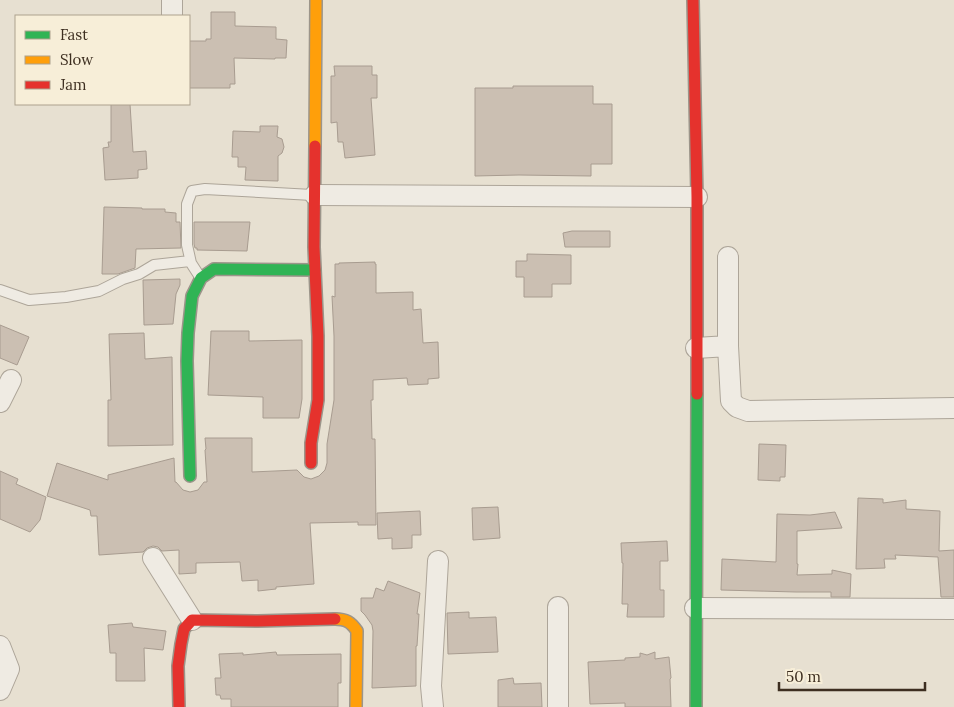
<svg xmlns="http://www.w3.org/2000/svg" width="954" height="707" font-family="Lora,serif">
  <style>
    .building { fill: #cbbfb2; stroke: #a89c90 }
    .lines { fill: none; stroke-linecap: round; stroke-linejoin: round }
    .lane-casing { stroke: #ada599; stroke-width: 12 }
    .street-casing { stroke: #ada599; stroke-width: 22 }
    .fast-casing { stroke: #9c958a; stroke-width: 14 }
    .slow-casing { stroke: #9c958a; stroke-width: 14 }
    .jam-casing { stroke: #9c958a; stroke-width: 14 }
    .lane { stroke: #efebe3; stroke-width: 10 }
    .street { stroke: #efebe3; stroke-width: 20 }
    .fast { stroke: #30b455; stroke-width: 11 }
    .slow { stroke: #ff9f0a; stroke-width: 11 }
    .jam { stroke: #e5322d; stroke-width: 11 }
  </style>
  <rect width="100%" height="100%" fill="#e7e0d1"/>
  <!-- building -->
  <path class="building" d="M211 12H235V26L276 27V39L287 40 286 58H275V59L234 58 235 84H230V88H189V41H206V39H211Z
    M334 66H372V75H377V98H371L375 155 345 158 343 142H338L337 122 331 123V76H335Z
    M513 86H593V104H612V164H591V176L519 175 475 176V88H513Z
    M111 104H130L133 152 146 151 147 169 138 170V178L105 180 103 148 109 147 108 142H111Z
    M260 126H278L277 137 282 139 284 147 282 153 278 156V181L245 180 246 167H238V157H232L233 131 260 132Z
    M104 207 142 208V209H165V212L176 213V222H180L181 248 136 249 135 268 118 274H102Z
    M194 222H250L247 251 197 250V248H195L194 244Z
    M572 231H610V247H565L563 233Z
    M527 254 571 255V284H552V297H524V277H516V261H527Z
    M375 262V264H376V293L413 292V310L421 309 423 343 438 342 439 378 428 379V384L408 385 407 378 373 380V400H371L372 439H375L376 525H358V522L310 523 314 584 276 587V589L258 591V580L242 581 240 562 196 563V573L179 574V550L162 551 158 547 153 546 147 548 143 552 99 555 97 516H91L90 510 47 496 57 463 108 480V475L174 458 175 482H176L183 490 190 492 198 490 204 482H207L205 450 206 449 205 438H252V472L297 470 304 477 311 479 319 476 325 470 327 463V444L334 400V336L332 296 335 297V264H339V263Z
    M180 279V285L176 294 173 324 144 325 143 280Z
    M0 325 29 337 17 365 0 358Z
    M211 331H249V341L302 340V399L299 418H263V397L208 395Z
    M144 333 145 359 172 357 173 445 108 446V400H111L109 334Z
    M759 444 786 445 785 477H780V481L758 480Z
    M0 471 18 479 16 484 46 497 40 520 30 532 0 519Z
    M858 498 883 499V503L906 500V509L940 511 939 551 954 550V597H941L938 557 895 555 896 559H884L885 568 856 569Z
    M498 507 500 538 473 540 472 508Z
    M420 511 421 535H412V548L392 549V538L378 539 377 513Z
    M835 512 842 528 797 531V564H798L797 575 832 574V570L851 574 850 597H831V592H796L721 590 722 559 776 562 777 514 810 515Z
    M667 541 668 561H660V590H664V617H627L628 604H622L623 563H622L621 543Z
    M388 581 420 593 417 614H419L417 646H416V686L372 688 373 631 372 625 365 615 361 611V598H373L376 588 384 591Z
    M469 612V618L496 617 498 652 448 654 447 613Z
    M132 623 133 627 166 631 163 650 144 648 145 681H116V653H110L108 625Z
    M276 652 277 655 341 654V683H338V707H231V699H221L220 695H216L215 678H221L219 654 243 653V655Z
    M655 652V659L669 657 671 678 670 679 671 707H625V703L590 704 588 662 625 660V658L640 657V653L647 655Z
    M513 678 514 684 541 683 542 707H498V680Z"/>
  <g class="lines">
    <!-- lane casing -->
    <g class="lane-casing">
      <path id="lane" d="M200 277 191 263 187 245V204L192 191 205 189 312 195
        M0 290 29 300 66 297 99 291 123 279 139 274 154 265 190 261"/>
    </g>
    <!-- street casing -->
    <g class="street-casing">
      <path id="street" d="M172 0V16
        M315 195 697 197
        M728 346V257
        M696 348 728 346 731 401 737 407 748 411 954 408
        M0 402 11 380
        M153 558 192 620
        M695 608 954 609
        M0 646 9 669 0 690
        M433 707 431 686 438 561
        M558 707V607"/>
    </g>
    <!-- fast casing -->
    <g class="fast-casing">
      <path id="fast" d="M190 476 187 361 188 333 192 296 201 278 214 269 315 270
        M696 707 697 394"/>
    </g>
    <!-- slow casing -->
    <g class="slow-casing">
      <path id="slow" d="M315 146 316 0
        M335 619C346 619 351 622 357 631L356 707"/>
    </g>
    <!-- jam casing -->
    <g class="jam-casing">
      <path id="jam" d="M693 0 697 197V394
        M311 463V443L318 400V336L314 247 315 146
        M179 707 178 666 181 644 184 629 192 620 258 621 335 619"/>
    </g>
    <!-- lane -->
    <use href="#lane" class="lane"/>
    <!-- street -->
    <use href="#street" class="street"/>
    <!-- fast -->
    <use href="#fast" class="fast"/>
    <!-- slow -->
    <use href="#slow" class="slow"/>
    <!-- jam -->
    <use href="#jam" class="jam"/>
  </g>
  <!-- legend -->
  <rect x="15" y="15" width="175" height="90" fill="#f7eed8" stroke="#ada18e"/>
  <rect x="25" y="31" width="25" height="8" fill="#30b455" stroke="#ada18e"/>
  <text x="60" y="40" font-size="15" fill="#3d2e20">Fast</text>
  <rect x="25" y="56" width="25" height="8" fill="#ff9f0a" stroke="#ada18e"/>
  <text x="60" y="65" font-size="15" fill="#3d2e20">Slow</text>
  <rect x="25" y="81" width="25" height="8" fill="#e5322d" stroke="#ada18e"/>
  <text x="60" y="90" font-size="15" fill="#3d2e20">Jam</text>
  <!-- scale -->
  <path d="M779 682v8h146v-8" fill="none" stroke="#3d2e20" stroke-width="2.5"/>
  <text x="786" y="682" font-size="15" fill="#3d2e20" stroke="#f7eed8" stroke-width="4" paint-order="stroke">50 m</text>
</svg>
